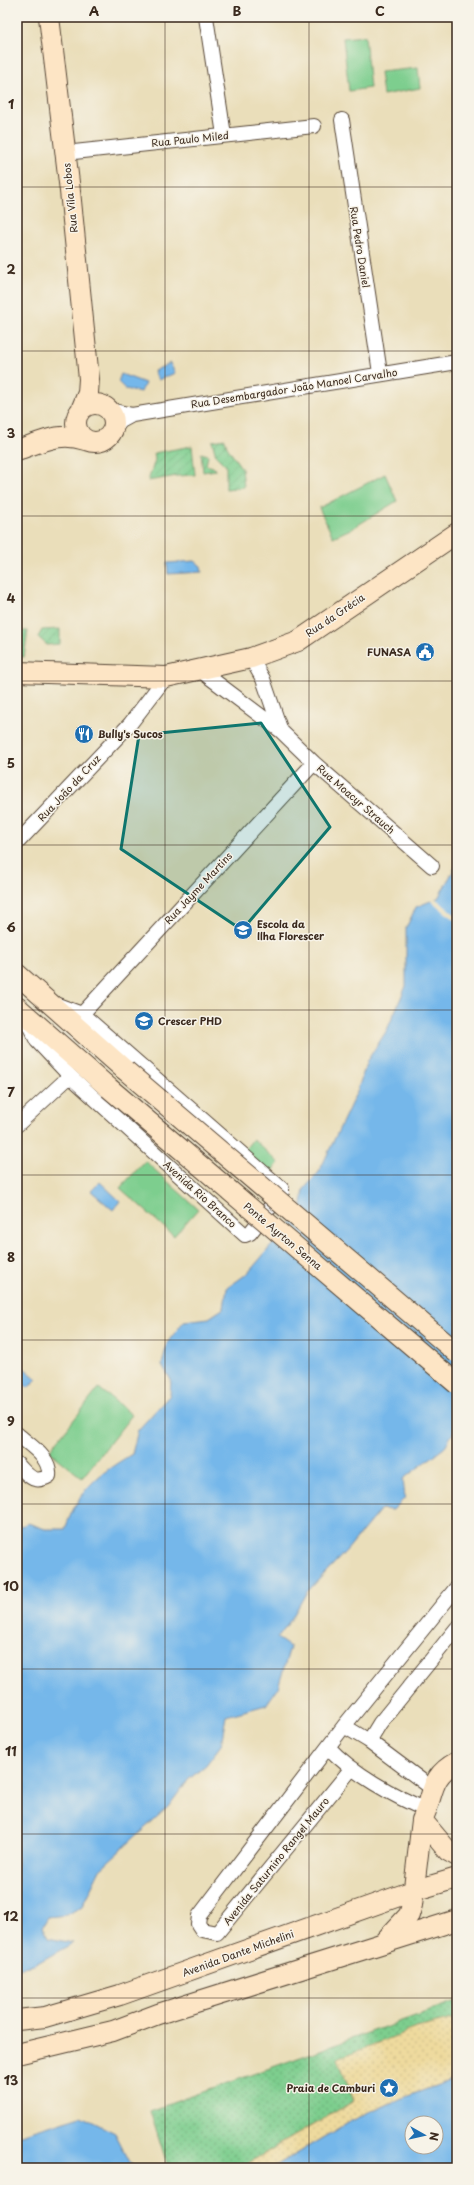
<svg xmlns="http://www.w3.org/2000/svg" width="474" height="2185" font-family="'Playpen Sans',sans-serif">
  <style>
    .grass { fill: url(#grass-dots); stroke: #5c7c56 }
    .sand { fill: url(#sand-dots); stroke: #94825e }
    .garden { fill: url(#garden-furrows); stroke: #5c7c56 }
    .pitch { fill: #7dce8e; stroke: #5c7c56 }
    .water { fill: #75b7ea; stroke: #587084; fill-rule: evenodd }
    .pier { fill: #eadeba }
    .lines { fill: none; stroke-linecap: round; stroke-linejoin: round }
    .street-casing { stroke: #554535; stroke-width: 16 }
    .secondary-casing { stroke: #554535; stroke-width: 22 }
    .street { stroke: #fff; stroke-width: 14 }
    .secondary { stroke: #fde5c5; stroke-width: 20 }
    .secondary-bridge-casing { stroke: #554535; stroke-width: 22; stroke-linecap: butt }
    .secondary-bridge { stroke: #fde5c5; stroke-width: 20 }
    .marked { fill: #0f766e; fill-opacity: 0.2; stroke: #0f766e; stroke-width: 3; stroke-linejoin: round }
    .grid { fill: none; stroke: #3b2a1e; stroke-width: 1; stroke-opacity: 0.55 }
    .labels { text-anchor: middle; stroke-width: 3; stroke-linejoin: round; paint-order: stroke }
    .street-label { font-size: 10px; fill: #3b2a1e; stroke: #f7f3e8 }
    .poi-label { font-size: 10px; font-weight: bold; fill: #3b2a1e; stroke: #f7f3e8; text-anchor: start }
    .neatline { fill: none; stroke: #3b2a1e; stroke-width: 1.5 }
    .grid-label { font-size: 13px; text-anchor: middle; font-weight: bold; fill: #3b2a1e }
  </style>
  <defs>
    <pattern id="grass-dots" width="8" height="8" patternUnits="userSpaceOnUse"><rect width="8" height="8" fill="#7dce8e"/><path d="M2 2h.1M6 6h.1" fill="none" stroke="#68a773" stroke-width="1.8" stroke-linecap="round"/></pattern>
    <pattern id="sand-dots" width="8" height="8" patternUnits="userSpaceOnUse"><rect width="8" height="8" fill="#eeda9e"/><path d="M2 2h.1M6 6h.1" fill="none" stroke="#cdbb88" stroke-width="1.8" stroke-linecap="round"/></pattern>
    <pattern id="garden-furrows" width="10" height="10" patternUnits="userSpaceOnUse"><rect width="10" height="10" fill="#7dce8e"/><path d="M-1 1l2-2M0 10L10 0M9 11l2-2" fill="none" stroke="#68a773"/></pattern>
  </defs>
  <rect width="100%" height="100%" fill="#f7f3e8"/>
  <filter id="ink" filterUnits="userSpaceOnUse"><feTurbulence type="fractalNoise" baseFrequency=".025" numOctaves="2"/><feDisplacementMap in="SourceGraphic" scale="8" xChannelSelector="R" yChannelSelector="G"/><feConvolveMatrix kernelMatrix="1 2 1 2 8 2 1 2 1" color-interpolation-filters="sRGB"/></filter>
  <filter id="wash" filterUnits="userSpaceOnUse"><feTurbulence type="fractalNoise" baseFrequency=".012" numOctaves="4" result="noise"/><feDisplacementMap in="SourceGraphic" scale="16" xChannelSelector="R" yChannelSelector="G"/><feGaussianBlur stdDeviation="0.9" result="paint"/><feColorMatrix in="noise" values="0 0 0 0 0 0 0 0 0 0 0 0 0 0 0 0 0 1.4 0 .05"/><feComposite in="paint" operator="in"/></filter>
  <g filter="url(#wash)">
    <rect width="100%" height="100%" fill="#eadeba"/>
    <!-- grass -->
    <path class="grass" d="M457 2001V2018L339 2058 354 2101 240 2168H168L150 2111Z"/>
    <!-- sand -->
    <path class="sand" d="M457 2018V2078L400 2099 349 2122 272 2168H240L354 2101 338 2058 417 2028Z"/>
    <!-- garden -->
    <path class="garden" d="M225 439 227 447 242 469 244 487 226 489V466L216 456 212 441Z
      M192 446 195 475 177 476 148 481 155 460 154 453Z
      M201 453 208 455 206 465 213 467 216 470 203 472Z
      M60 629V644L47 645 38 637 42 630Z
      M17 631H28L24 657H17Z"/>
    <!-- pitch -->
    <path class="pitch" d="M365 36 370 88 349 91 343 38Z
      M418 68 420 88 383 95 380 72Z
      M385 474 397 501 353 528 333 537 319 508Z
      M253 1139 279 1163 268 1175 243 1152Z
      M145 1161 198 1209 174 1236 120 1188Z
      M99 1388 132 1415 82 1478 49 1451Z"/>
    <!-- water -->
    <path class="water" d="M170 363 175 373 158 380 154 371Z
      M121 374 145 383 141 392 125 389 118 382Z
      M195 561 201 566 202 572 168 574 167 563Z
      M457 864V1426L444 1448 403 1479 405 1498 393 1510 381 1509 346 1551 306 1593 292 1618 277 1638 290 1647 278 1688 266 1705 226 1716 221 1745 206 1765 188 1780 168 1807 100 1869 82 1906 67 1915 48 1917 42 1927 48 1938 73 1943 34 1965 17 1968V1528L28 1523 45 1529H65C80 1488 96 1476 132 1454L138 1430 170 1395 171 1380 162 1365 167 1343 184 1321 209 1318 224 1308 227 1288 248 1273 301 1211 304 1189 319 1172 358 1089 367 1061 387 1030 406 986V928L416 907 438 898Z
      M100 1182 120 1201 113 1210 91 1191Z
      M19 1364 37 1379 28 1388 17 1377V1367Z
      M457 2078V2168H272L349 2122 400 2099ZM412 2123H436V2147H412Z
      M81 2116 115 2133 133 2168H17V2134L21 2135Z"/>
    <!-- pier -->
    <path class="pier" d="M435 898 457 916V922L430 900Z"/>
  </g>
  <g filter="url(#ink)">
    <g class="lines">
      <!-- street casing -->
      <g class="street-casing">
        <path id="street" d="M206 17 224 135
          M342 120 380 373
          M65 153 314 126
          M110 410 132 415 457 362
          M113 430 121 421 132 415
          M251 658 263 679 281 731
          M201 671 281 731 314 763 432 866
          M17 843 130 724 166 677
          M82 1014 314 763
          M26 1019 37 1041 70 1076 245 1235 250 1233 282 1192V1189L82 1014 55 1004
          M17 1125 70 1076
          M17 1434C30 1446 51 1457 49 1476 33 1485 28 1475 17 1464
          M344 1726 369 1741
          M328 1747C352 1773 395 1797 427 1810
          M352 1768 217 1933 202 1930 198 1924 199 1916 344 1726 457 1587
          M433 1789 369 1741 380 1723 457 1628"/>
      </g>
      <!-- secondary casing -->
      <g class="secondary-casing">
        <path id="secondary" d="M49 17 70 191 89 379 88 393 81 410
          M76 423a19 19 0 1 1 38 0a19 19 0 1 1-38 0Z
          M17 450C42 442 60 431 85 440
          M17 672 166 677 251 658 298 641 457 533
          M17 974 125 1070
          M17 1007 109 1088
          M422 1820 448 1851 457 1856
          M383 1943 409 1915 412 1905 422 1820C435 1795 428 1777 457 1762
          M17 2020 45 2017 120 1995 413 1891 457 1878
          M17 2054 113 2031 158 2014 457 1920"/>
      </g>
      <!-- street -->
      <use href="#street" class="street"/>
      <!-- secondary -->
      <use href="#secondary" class="secondary"/>
      <!-- secondary-bridge casing -->
      <g class="secondary-bridge-casing">
        <path id="secondary-bridge" d="M125 1070 457 1353
          M109 1088 457 1384"/>
      </g>
      <!-- secondary-bridge -->
      <use href="#secondary-bridge" class="secondary-bridge"/>
    </g>
  </g>
  <!-- marked area -->
  <path class="marked" d="M261 723 330 827 242 930 121 849 139 735Z"/>
  <!-- grid -->
  <path class="grid" d="M165 17V2168M309 17V2168M17 187H457M17 351H457M17 516H457M17 681H457M17 845H457M17 1010H457M17 1175H457M17 1340H457M17 1504H457M17 1669H457M17 1834H457M17 1998H457"/>
  <!-- icons -->
  <defs>
    <g id="civic-disc" transform="scale(1)"><circle r="9.5" fill="#1f6fb2" stroke="#f7f3e8"/><path d="M-.6-6.5H3V-4.5H.6V-3L4-1V1h2V6H-6V1h2V-1L-.6-3ZM-1.2 2.5V6h2.4V2.5Z" fill="#fff"/></g>
    <g id="restaurant-disc" transform="scale(1)"><circle r="9.5" fill="#1f6fb2" stroke="#f7f3e8"/><path d="M-5-6h1v4h1v-4h1v4h1v-4h1v5L-1.5 .5V6h-2V.5L-5-1ZM5-6V6H3V1.5H1.5Q1.5-4 5-6Z" fill="#fff"/></g>
    <g id="school-disc" transform="scale(1)"><circle r="9.5" fill="#1f6fb2" stroke="#f7f3e8"/><path d="M0-5L7-2L0 1L-7-2ZM-4 1L0 2.5L4 1V4Q0 6-4 4Z" fill="#fff"/></g>
    <g id="sight-disc" transform="scale(1)"><circle r="9.5" fill="#1f6fb2" stroke="#f7f3e8"/><path d="M0-6L1.8-2.2L6-1.7L2.9 1.2L3.7 5.4L0 3.3L-3.7 5.4L-2.9 1.2L-6-1.7L-1.8-2.2Z" fill="#fff"/></g>
  </defs>
  <g fill-rule="evenodd">
    <use href="#civic-disc" x="425" y="652"/>
    <use href="#restaurant-disc" x="84" y="734"/>
    <use href="#school-disc" x="243" y="930"/>
    <use href="#school-disc" x="144" y="1021"/>
    <use href="#sight-disc" x="389" y="2088"/>
  </g>
  <g class="labels">
    <!-- street labels -->
    <g class="street-label">
      <text transform="translate(190 139) rotate(-6)" y="4">Rua Paulo Miled</text>
      <text transform="translate(70 198) rotate(-96)" y="4">Rua Vila Lobos</text>
      <text transform="translate(360 247) rotate(81)" y="4">Rua Pedro Daniel</text>
      <text transform="translate(294 388) rotate(-9)" y="4">Rua Desembargador João Manoel Carvalho</text>
      <text transform="translate(335 615) rotate(-34)" y="4">Rua da Grécia</text>
      <text transform="translate(69 788) rotate(-47)" y="4">Rua João da Cruz</text>
      <text transform="translate(356 799) rotate(41)" y="4">Rua Moacyr Strauch</text>
      <text transform="translate(198 888) rotate(-47)" y="4">Rua Jayme Martins</text>
      <text transform="translate(200 1194) rotate(42)" y="4">Avenida Rio Branco</text>
      <text transform="translate(283 1236) rotate(40)" y="4">Ponte Ayrton Senna</text>
      <text transform="translate(276 1861) rotate(-51)" y="4">Avenida Saturnino Rangel Mauro</text>
      <text transform="translate(238 1953) rotate(-20)" y="4">Avenida Dante Michelini</text>
    </g>
    <!-- poi labels -->
    <g class="poi-label">
      <text x="411" y="656" text-anchor="end">FUNASA</text>
      <text x="98" y="738">Bully's Sucos</text>
      <text x="257" y="928">Escola da<tspan x="257" dy="12">Ilha Florescer</tspan></text>
      <text x="158" y="1025">Crescer PHD</text>
      <text x="375" y="2092" text-anchor="end">Praia de Camburi</text>
    </g>
  </g>
  <!-- margin -->
  <rect width="474" height="2185" fill="none" stroke="#f7f3e8" stroke-width="44"/>
  <!-- north arrow -->
  <g transform="translate(424 2135) rotate(98)"><circle r="19" fill="#f7f3e8" stroke="#aca397"/>
  <path d="M0-3L7 15L0 10L-7 15Z" fill="#1f6fb2"/>
  <text y="-6" font-size="11" font-weight="bold" text-anchor="middle" fill="#3b2a1e">N</text>
  </g>
  <rect x="22" y="22" width="430" height="2141" class="neatline"/>
  <g class="grid-label">
    <text x="94" y="16">A</text>
    <text x="237" y="16">B</text>
    <text x="380" y="16">C</text>
    <text x="11" y="109">1</text>
    <text x="11" y="274">2</text>
    <text x="11" y="438">3</text>
    <text x="11" y="603">4</text>
    <text x="11" y="768">5</text>
    <text x="11" y="932">6</text>
    <text x="11" y="1097">7</text>
    <text x="11" y="1262">8</text>
    <text x="11" y="1426">9</text>
    <text x="11" y="1591">10</text>
    <text x="11" y="1756">11</text>
    <text x="11" y="1921">12</text>
    <text x="11" y="2085">13</text>
  </g>
</svg>
